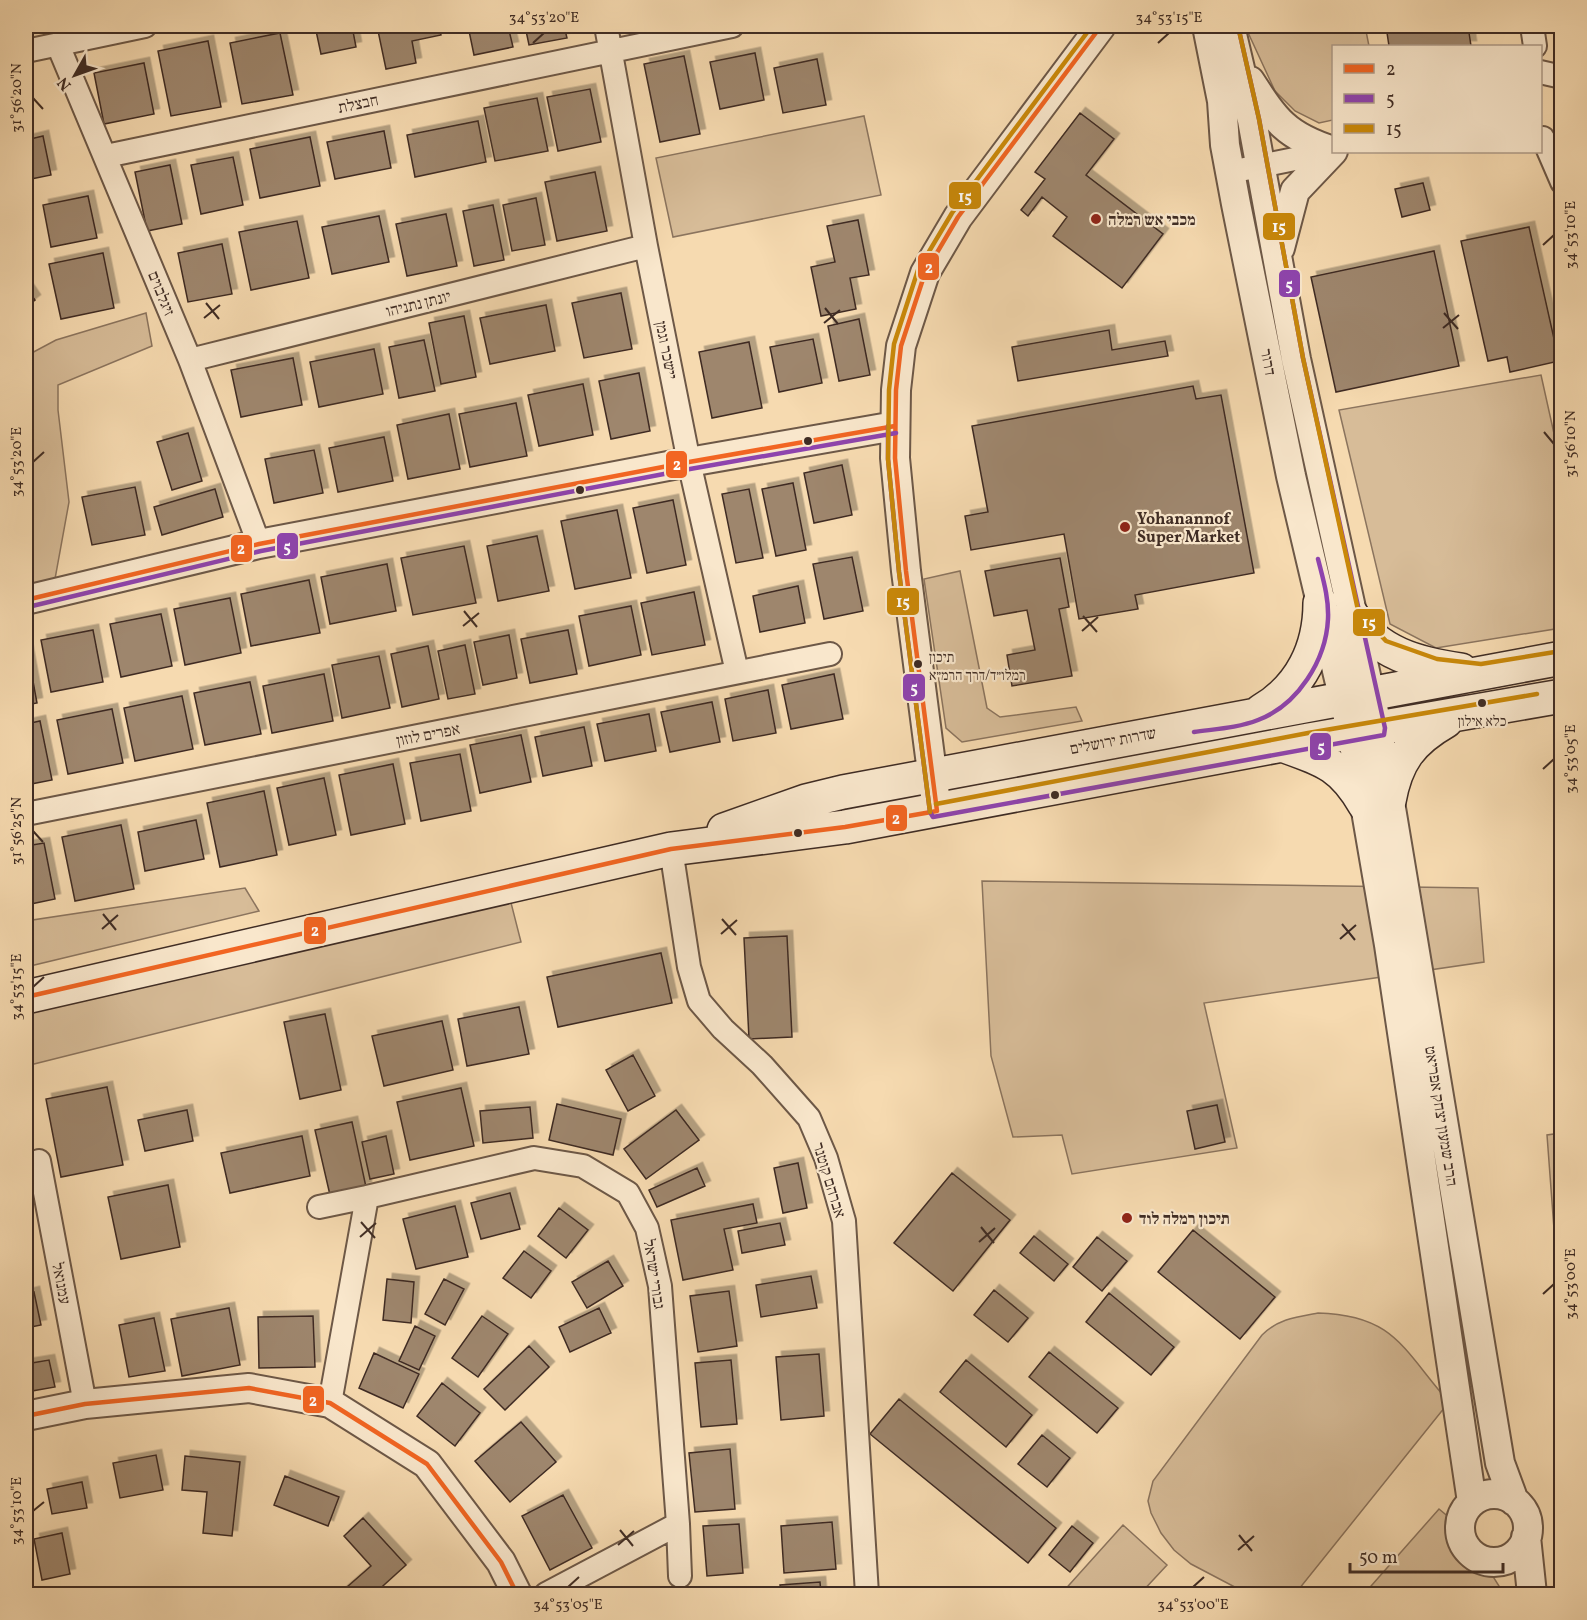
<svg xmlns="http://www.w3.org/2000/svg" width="1587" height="1620" font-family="Vollkorn,'Frank Ruhl Libre',serif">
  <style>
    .green { fill: #d7bc98; stroke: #8b745e; stroke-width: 1.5 }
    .building { fill: #9e866d; stroke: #3f2c24; stroke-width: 1.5; filter: url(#shadow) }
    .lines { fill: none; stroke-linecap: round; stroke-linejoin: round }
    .minor-casing { stroke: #6d5847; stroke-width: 26 }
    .tertiary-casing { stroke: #6d5847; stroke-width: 32 }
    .secondary-casing { stroke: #3f2c24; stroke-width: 36 }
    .minor { stroke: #f9e7cc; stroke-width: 22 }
    .tertiary { stroke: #f9e7cc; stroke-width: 28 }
    .secondary { stroke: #f9e7cc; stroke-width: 33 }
    .bus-1-casing { stroke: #f9e7cc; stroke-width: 9 }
    .bus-2-casing { stroke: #f9e7cc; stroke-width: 9 }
    .bus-3-casing { stroke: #f9e7cc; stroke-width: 9 }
    .bus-1 { stroke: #f26522; stroke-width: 4.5 }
    .bus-2 { stroke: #8e44ad; stroke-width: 4.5 }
    .bus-3 { stroke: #c98809; stroke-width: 4.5 }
    .ticks { fill: none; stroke: #3f2c24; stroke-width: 2 }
    .poi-dot { fill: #8f2418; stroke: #f9e7cc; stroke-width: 2 }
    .bus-dot { fill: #3f2c24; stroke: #f9e7cc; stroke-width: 2 }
    .labels { text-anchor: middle; stroke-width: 4.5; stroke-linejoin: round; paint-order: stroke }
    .bus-label { font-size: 14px; fill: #3f2c24; stroke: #f9e7cc; text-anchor: start }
    .street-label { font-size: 16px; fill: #3f2c24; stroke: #f9e7cc }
    .poi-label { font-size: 16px; font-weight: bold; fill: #3f2c24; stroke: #f9e7cc; text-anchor: start }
    .line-badge { stroke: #f9e7cc; stroke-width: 2 }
    .badge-label { font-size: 16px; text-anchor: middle; font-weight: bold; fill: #fff }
    .neatline { fill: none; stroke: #3f2c24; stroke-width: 2 }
    .ticks-label { font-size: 15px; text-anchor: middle; fill: #3f2c24 }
  </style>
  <defs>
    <filter id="shadow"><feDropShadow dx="5.5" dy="-5.5" stdDeviation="0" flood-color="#0004"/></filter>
  </defs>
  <rect width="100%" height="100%" fill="#f6dab0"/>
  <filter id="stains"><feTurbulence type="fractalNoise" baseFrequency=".00333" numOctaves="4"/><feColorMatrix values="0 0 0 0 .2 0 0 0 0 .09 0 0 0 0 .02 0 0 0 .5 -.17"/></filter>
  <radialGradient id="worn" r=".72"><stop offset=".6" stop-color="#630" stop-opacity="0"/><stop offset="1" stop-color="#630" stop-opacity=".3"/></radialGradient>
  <!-- green -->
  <path class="green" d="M1245 26H1365L1369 46H1334L1333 120 1319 123 1295 111 1275 91Z
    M864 116 881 195 673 237 656 158Z
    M146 313 152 346 58 385V410L69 502 55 579 26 588V356L56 340Z
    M1541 375 1561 465V628L1436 648 1390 624 1339 410Z
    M960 571 987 708 1000 717 1076 707 1082 721 962 742 946 728 924 579Z
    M982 881 1478 888 1484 962 1204 1003 1237 1148 1072 1174 1062 1135 1013 1137 991 1056Z
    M507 887 521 942 26 1066V1005Z
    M245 888 259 911 26 967V921Z
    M1561 1133H1562L1561 1323 1547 1135Z
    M1318 1313C1395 1315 1403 1350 1449 1402L1295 1594H1248L1191 1564 1174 1550 1161 1533 1151 1513 1148 1501 1153 1481 1262 1335C1278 1319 1296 1317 1318 1313Z
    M1439 1509 1451 1519 1460 1553 1473 1564 1489 1570 1504 1594H1364Z
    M1123 1525 1167 1565 1140 1594H1061Z"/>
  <!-- building -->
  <path class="building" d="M315 26H352L356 47 321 54Z
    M377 26H439L441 35 412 41 416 63 386 69Z
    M468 26H508L513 47 474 55Z
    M525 26H564L567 38 529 45Z
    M1386 26H1468L1471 46H1389Z
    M280 33 293 95 242 104 230 43Z
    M208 41 221 107 171 116 158 51Z
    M755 53 764 100 720 109 710 62Z
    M684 56 700 134 660 142 644 64Z
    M817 59 826 105 783 113 774 68Z
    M144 63 154 114 104 124 94 73Z
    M590 89 601 142 558 151 547 97Z
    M537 98 548 151 495 161 484 108Z
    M1080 113 1114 139 1086 175 1163 234 1122 288 1053 236 1067 217 1042 197 1028 216 1021 210 1045 179 1035 172Z
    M478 121 486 162 415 177 407 135Z
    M384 131 391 168 335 179 327 142Z
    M43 136 51 175 26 180V140Z
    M310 137 320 186 260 198 250 149Z
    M233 157 243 205 201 214 191 165Z
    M170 165 182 224 147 231 135 172Z
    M595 172 607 231 557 241 545 182Z
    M1423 183 1430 210 1402 217 1395 189Z
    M88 196 97 238 51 247 43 205Z
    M536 198 545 245 512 251 503 205Z
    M493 205 504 260 474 266 463 211Z
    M446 214 457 266 407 276 396 224Z
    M379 216 389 262 332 274 322 227Z
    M858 220 869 275 850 278 856 309 821 316 811 267 835 262 827 226Z
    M297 221 309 278 251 290 239 232Z
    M1529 227 1559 361 1510 372 1507 357 1488 361 1461 241Z
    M222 244 232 294 188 302 178 253Z
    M1434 251 1459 366 1336 392 1311 277Z
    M103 253 114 308 61 319 49 264Z
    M26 287 35 300 26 307Z
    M621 293 632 349 584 358 572 303Z
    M546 305 555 351 490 364 480 318Z
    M464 316 476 377 441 384 429 323Z
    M859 319 870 375 839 381 828 326Z
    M1109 330 1112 350 1165 341 1168 356 1018 381 1012 347Z
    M813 339 822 383 779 392 770 347Z
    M424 340 435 391 399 398 389 347Z
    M749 342 762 408 712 418 699 352Z
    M374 349 383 394 319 407 310 362Z
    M293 358 302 405 241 417 231 370Z
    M639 373 650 431 611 439 599 381Z
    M583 384 593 435 539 446 528 395Z
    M1193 386 1196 399 1221 395 1254 573 1135 595 1138 609 1079 619 1064 534 971 550 965 516 988 512 972 426Z
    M516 403 527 456 470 467 459 414Z
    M449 414 460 469 408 479 397 425Z
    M188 433 202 481 172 490 157 442Z
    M384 437 393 481 338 492 329 448Z
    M314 450 323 493 274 503 265 459Z
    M842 465 852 515 814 523 804 473Z
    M793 483 806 550 776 556 762 489Z
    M135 487 145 535 92 545 82 497Z
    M215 489 223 517 162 535 154 507Z
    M749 489 763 558 736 563 722 494Z
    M673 500 686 565 647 573 633 508Z
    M617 510 631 578 575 589 561 521Z
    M537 536 549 591 498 601 487 546Z
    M464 546 476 603 413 615 401 558Z
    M852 557 863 611 824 619 813 564Z
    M1060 558 1069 607 1059 609 1072 676 1012 686 1007 655 1035 650 1027 610 994 616 985 571Z
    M387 564 396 611 330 624 321 577Z
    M309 580 320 633 251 646 241 594Z
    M798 586 805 623 760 632 753 596Z
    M694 592 705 645 652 655 641 603Z
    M230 598 241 653 185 665 174 609Z
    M631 606 641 655 589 666 579 616Z
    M161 614 172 666 121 677 110 624Z
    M93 630 103 682 51 692 41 640Z
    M568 630 577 674 530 683 521 639Z
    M509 635 517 678 483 685 474 642Z
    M26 643 37 703 26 705Z
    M465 645 475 694 448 699 438 651Z
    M428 646 439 699 402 707 391 654Z
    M379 656 390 708 342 718 332 665Z
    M324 674 333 721 272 733 263 686Z
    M834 674 843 719 791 729 782 685Z
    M250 682 261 734 205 745 194 693Z
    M768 690 776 733 733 741 725 699Z
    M182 696 193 749 135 761 124 708Z
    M712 702 720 742 670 752 661 712Z
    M112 709 123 763 68 774 57 720Z
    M649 714 656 751 605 761 597 724Z
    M40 721 52 780 26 785V724Z
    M584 727 592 766 543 776 535 737Z
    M521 735 531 782 480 793 470 745Z
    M460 754 471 811 421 821 410 763Z
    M393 764 405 824 351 835 339 775Z
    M324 778 336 835 289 845 277 788Z
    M264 791 277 855 220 867 207 803Z
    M196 820 204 859 145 871 138 832Z
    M121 825 134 889 75 901 62 837Z
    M44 843 55 899 26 905V846Z
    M787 936 792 1037 749 1039 744 938Z
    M661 953 672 1003 558 1027 547 977Z
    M519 1007 529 1054 467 1066 458 1019Z
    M325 1014 341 1090 300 1099 284 1022Z
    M442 1021 453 1070 384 1086 372 1036Z
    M633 1055 655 1096 628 1111 606 1070Z
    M107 1087 123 1165 61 1177 46 1099Z
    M461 1088 474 1146 410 1160 397 1102Z
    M557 1104 621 1119 613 1155 549 1140Z
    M1217 1105 1225 1142 1195 1149 1187 1111Z
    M530 1107 533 1138 483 1143 480 1111Z
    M187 1110 193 1141 145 1151 138 1120Z
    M676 1110 699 1140 646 1179 624 1149Z
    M352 1122 366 1187 330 1195 315 1130Z
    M302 1136 310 1176 230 1193 221 1153Z
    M386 1136 394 1174 370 1179 362 1142Z
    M798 1163 807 1208 783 1213 774 1168Z
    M697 1168 705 1186 657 1207 649 1190Z
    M952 1173 1010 1220 953 1291 894 1243Z
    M168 1185 180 1247 121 1259 108 1197Z
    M510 1193 520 1229 481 1239 471 1203Z
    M753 1204 757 1223 724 1229 733 1270 683 1280 671 1220Z
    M455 1206 468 1257 416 1269 403 1219Z
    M559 1208 588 1230 566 1258 538 1236Z
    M780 1223 785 1245 742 1253 738 1231Z
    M1193 1230 1275 1297 1240 1339 1158 1272Z
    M1034 1236 1068 1264 1054 1281 1020 1253Z
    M1097 1237 1127 1261 1102 1291 1073 1267Z
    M524 1251 551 1271 531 1298 503 1278Z
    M608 1261 623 1286 587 1308 572 1282Z
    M811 1276 817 1308 761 1317 756 1285Z
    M387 1279 414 1282 411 1323 383 1320Z
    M444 1279 464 1289 445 1325 425 1314Z
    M994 1290 1028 1318 1008 1342 974 1315Z
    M729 1291 737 1346 698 1352 690 1296Z
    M34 1292 41 1325 26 1328V1294Z
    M1109 1293 1174 1347 1151 1375 1086 1322Z
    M229 1308 240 1365 182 1376 171 1319Z
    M599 1308 611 1333 570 1352 559 1327Z
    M313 1316 315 1367 259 1368 258 1317Z
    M482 1316 508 1334 478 1377 452 1358Z
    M154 1318 165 1371 129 1377 119 1325Z
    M415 1326 435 1336 419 1370 399 1361Z
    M529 1346 549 1367 505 1410 484 1389Z
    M1049 1352 1118 1408 1097 1433 1029 1377Z
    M374 1353 419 1374 403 1408 359 1388Z
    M819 1354 824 1416 781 1420 776 1357Z
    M49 1360 55 1387 26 1392V1364Z
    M731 1360 737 1424 701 1427 695 1363Z
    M966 1360 1032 1415 1006 1447 940 1392Z
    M442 1383 480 1413 455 1446 417 1416Z
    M899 1399 1056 1528 1028 1563 870 1434Z
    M521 1422 556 1462 510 1502 475 1461Z
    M1042 1435 1070 1458 1047 1487 1018 1464Z
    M730 1449 735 1509 695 1512 689 1453Z
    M156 1455 163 1490 120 1498 113 1463Z
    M185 1456 240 1462 232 1536 203 1533 207 1492 182 1490Z
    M285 1476 339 1497 328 1526 274 1505Z
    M82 1482 87 1508 52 1514 47 1489Z
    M563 1495 592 1548 550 1570 522 1516Z
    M363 1518 406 1565 374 1594H339L371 1566 344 1536Z
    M832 1522 836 1569 784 1573 781 1526Z
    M739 1524 743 1573 707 1576 703 1526Z
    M1072 1526 1093 1543 1070 1572 1049 1555Z
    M62 1533 70 1574 42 1580 34 1539Z
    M820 1582 821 1594H781L780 1585Z"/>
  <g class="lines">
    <!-- minor casing -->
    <g class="minor-casing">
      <path id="minor" d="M606 26 646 246 689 462 737 672
        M1532 26 1535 46
        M58 45 190 360 259 544
        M26 51 145 26
        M1540 72 1562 77
        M1543 138 1562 182
        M106 156 732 26
        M1230 172 1334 151
        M190 360 646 246
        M26 814 830 654
        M671 849 689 967 699 1001 723 1029 762 1065 809 1118 826 1158 844 1221 867 1594
        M39 1161 85 1404
        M319 1207 367 1197
        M330 1403 367 1197 534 1158 583 1166 628 1193 647 1228 660 1286 678 1524 546 1594
        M678 1524 680 1576"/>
    </g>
    <!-- tertiary casing -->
    <g class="tertiary-casing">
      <path id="tertiary" d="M1207 26 1222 101 1225 145 1236 204 1291 476 1352 734 1365 805 1389 945 1472 1502
        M1230 26 1252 120 1296 359 1378 730 1500 1463 1514 1501
        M1250 81C1276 121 1286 136 1333 151L1295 191 1280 248
        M26 600 259 544 689 462 895 426
        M937 811 906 571 895 458 896 390 901 346 925 273 958 217 1101 26
        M26 1416 85 1404 249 1388 330 1403 427 1464 501 1562 517 1594
        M1460 1528a34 34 0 1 1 68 0a34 34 0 1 1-68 0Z
        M1526 1537 1532 1594"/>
    </g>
    <!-- secondary casing -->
    <g class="secondary-casing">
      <path id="secondary" d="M1351 614C1377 653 1417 664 1461 670
        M1261 711C1301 688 1320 648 1320 603
        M1282 745C1324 760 1342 765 1365 805
        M1389 801C1396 761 1411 741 1446 721
        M724 830 806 801 843 792 1562 658
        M26 997 671 849 845 827 1309 740 1562 696"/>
    </g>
    <!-- minor -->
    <use href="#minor" class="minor"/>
    <!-- tertiary -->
    <use href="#tertiary" class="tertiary"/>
    <!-- secondary -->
    <use href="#secondary" class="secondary"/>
    <!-- bus-1 casing -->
    <g class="bus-1-casing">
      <path id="bus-1" d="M26 600 259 544 689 462 895 426
        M26 997 671 849 845 827 937 811 906 571 895 458 896 390 901 346 925 273 958 217 1101 26
        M26 1416 85 1404 249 1388 330 1403 427 1464 501 1562 517 1594"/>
    </g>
    <!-- bus-2 casing -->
    <g class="bus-2-casing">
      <path id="bus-2" d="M888 426V459L899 572 930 812 933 817 1384 735 1385 728 1303 358 1259 119 1238 26
        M28 607 261 551 690 469 896 433
        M1194 732C1215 729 1238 728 1258 720 1298 705 1326 660 1328 619 1329 598 1323 579 1318 559"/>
    </g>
    <!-- bus-3 casing -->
    <g class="bus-3-casing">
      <path id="bus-3" d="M1238 26 1259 119 1303 358 1358 610 1386 641 1437 659 1481 664 1561 651
        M936 804 1308 733 1537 694
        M930 812 899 572 888 459 889 390 894 344 918 270 952 213 1092 26"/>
    </g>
    <!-- bus-1 -->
    <use href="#bus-1" class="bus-1"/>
    <!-- bus-2 -->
    <use href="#bus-2" class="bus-2"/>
    <!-- bus-3 -->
    <use href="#bus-3" class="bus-3"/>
  </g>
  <!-- ticks -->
  <path class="ticks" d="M533 43 544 33M1158 43 1169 33M33 98 43 109M1543 245 1554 235M206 303 219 319M825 308 838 324M1444 313 1458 329M204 318 220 305M824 323 840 310M1443 328 1459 315M1544 432 1554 444M33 462 44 452M464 611 477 627M1083 616 1097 632M463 626 479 613M1082 631 1098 617M1543 769 1554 759M33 831 43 842M103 914 116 930M722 919 736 935M1342 924 1355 940M102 929 118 915M721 934 737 920M1340 939 1356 925M33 987 44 977M361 1222 375 1238M981 1227 994 1243M360 1237 376 1223M979 1242 995 1228M1543 1294 1554 1284M33 1511 44 1502M620 1530 633 1546M1239 1535 1252 1551M618 1545 634 1531M1238 1550 1254 1536M568 1587 579 1577M1193 1587 1204 1577"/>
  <!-- markers -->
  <g class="poi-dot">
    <circle cx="1096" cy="219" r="6"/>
    <circle cx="1125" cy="527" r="6"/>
    <circle cx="1127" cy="1218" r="6"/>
  </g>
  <g class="bus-dot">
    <circle cx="808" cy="441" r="5"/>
    <circle cx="580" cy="490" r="5"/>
    <circle cx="918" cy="664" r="5"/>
    <circle cx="1482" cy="703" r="5"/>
    <circle cx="1055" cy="795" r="5"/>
    <circle cx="798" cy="833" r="5"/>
  </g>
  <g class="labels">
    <!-- bus labels -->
    <g class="bus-label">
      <text x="929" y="662">תיכון<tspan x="929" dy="18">רמלו״ד/דרך הרמ״א</tspan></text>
      <text x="1482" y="726" text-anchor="middle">כלא אילון</text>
    </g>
    <!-- street labels -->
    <g class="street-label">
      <text transform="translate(358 103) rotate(-12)" y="6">חבצלת</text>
      <text transform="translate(162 293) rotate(68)" y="6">זיגלבוים</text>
      <text transform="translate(418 303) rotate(-14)" y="6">יונתן נתניהו</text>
      <text transform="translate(667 350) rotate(79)" y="6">יישכר וגמן</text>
      <text transform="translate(1269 362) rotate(79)" y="6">דרור</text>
      <text transform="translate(428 734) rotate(-11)" y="6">אפרים לוזון</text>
      <text transform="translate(1113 740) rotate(-11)" y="6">שדרות ירושלים</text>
      <text transform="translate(1442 1116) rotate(81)" y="6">הרב שמעון יצחק אפריאט</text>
      <text transform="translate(830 1180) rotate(73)" y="6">אברהם קוטנר</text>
      <text transform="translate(655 1274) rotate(81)" y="6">גבורי ישראל</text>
      <text transform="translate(62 1283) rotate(79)" y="6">עמנואל</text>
    </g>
    <!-- poi labels -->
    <g class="poi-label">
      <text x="1108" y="225">מכבי אש רמלה</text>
      <text x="1137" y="524">Yohanannof<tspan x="1137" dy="18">Super Market</tspan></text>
      <text x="1139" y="1224">תיכון רמלה לוד</text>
    </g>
  </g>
  <g class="line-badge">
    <rect x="948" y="181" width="34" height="29" rx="6" fill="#c98809"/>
    <rect x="1262" y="212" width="34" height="29" rx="6" fill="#c98809"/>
    <rect x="917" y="252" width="23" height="29" rx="6" fill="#f26522"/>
    <rect x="1278" y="269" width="23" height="29" rx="6" fill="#8e44ad"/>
    <rect x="665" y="450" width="23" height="29" rx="6" fill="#f26522"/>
    <rect x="276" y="532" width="23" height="28" rx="6" fill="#8e44ad"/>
    <rect x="230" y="534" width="23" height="29" rx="6" fill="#f26522"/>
    <rect x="886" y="587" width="34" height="29" rx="6" fill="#c98809"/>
    <rect x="1352" y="608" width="34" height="29" rx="6" fill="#c98809"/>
    <rect x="902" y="673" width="24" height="29" rx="6" fill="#8e44ad"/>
    <rect x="1309" y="732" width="23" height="29" rx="6" fill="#8e44ad"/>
    <rect x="885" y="804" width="23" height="28" rx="6" fill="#f26522"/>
    <rect x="303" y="916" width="24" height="29" rx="6" fill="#f26522"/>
    <rect x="302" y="1385" width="23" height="29" rx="6" fill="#f26522"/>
  </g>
  <g class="badge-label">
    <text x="965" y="202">15</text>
    <text x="1279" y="232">15</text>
    <text x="929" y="273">2</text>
    <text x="1289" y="290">5</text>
    <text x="677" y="470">2</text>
    <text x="287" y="552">5</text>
    <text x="241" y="554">2</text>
    <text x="903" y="607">15</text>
    <text x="1369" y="628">15</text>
    <text x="914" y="693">5</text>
    <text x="1321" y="752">5</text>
    <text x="896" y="824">2</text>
    <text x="315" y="936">2</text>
    <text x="313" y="1406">2</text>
  </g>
  <!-- margin -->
  <rect width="1587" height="1620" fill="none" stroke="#f6dab0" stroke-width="66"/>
  <!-- legend -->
  <rect x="1332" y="45" width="210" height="108" fill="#f9e7cc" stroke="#af9c89" stroke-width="1.5"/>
  <rect x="1344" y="64" width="30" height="9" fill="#f26522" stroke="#af9c89" stroke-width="1.5"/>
  <text x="1386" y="75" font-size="18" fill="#3f2c24">2</text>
  <rect x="1344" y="94" width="30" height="9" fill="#8e44ad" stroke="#af9c89" stroke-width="1.5"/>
  <text x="1386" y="105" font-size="18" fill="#3f2c24">5</text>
  <rect x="1344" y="124" width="30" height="9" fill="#c98809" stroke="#af9c89" stroke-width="1.5"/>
  <text x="1386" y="135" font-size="18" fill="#3f2c24">15</text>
  <!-- north arrow -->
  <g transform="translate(75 75) rotate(230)" stroke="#f9e7cc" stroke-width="4.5" paint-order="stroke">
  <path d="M0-4.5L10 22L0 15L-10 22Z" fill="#3f2c24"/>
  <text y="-9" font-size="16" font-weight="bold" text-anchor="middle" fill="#3f2c24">N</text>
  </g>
  <!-- scale -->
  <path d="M1350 1563v9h153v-9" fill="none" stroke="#3f2c24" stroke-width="3"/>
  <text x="1359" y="1563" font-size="18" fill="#3f2c24" stroke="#f9e7cc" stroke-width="4.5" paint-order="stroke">50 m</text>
  <rect x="33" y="33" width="1521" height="1554" class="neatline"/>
  <g class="ticks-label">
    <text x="544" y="22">34°53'20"E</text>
    <text x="1169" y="22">34°53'15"E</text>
    <text transform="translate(16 98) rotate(-90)" y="5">31°56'20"N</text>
    <text transform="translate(1570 235) rotate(-90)" y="5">34°53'10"E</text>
    <text transform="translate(1570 444) rotate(-90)" y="5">31°56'10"N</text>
    <text transform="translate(16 462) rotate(-90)" y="5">34°53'20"E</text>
    <text transform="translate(1570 759) rotate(-90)" y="5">34°53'05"E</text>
    <text transform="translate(16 831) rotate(-90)" y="5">31°56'25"N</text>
    <text transform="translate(16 987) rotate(-90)" y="5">34°53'15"E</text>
    <text transform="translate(1570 1284) rotate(-90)" y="5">34°53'00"E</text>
    <text transform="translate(16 1511) rotate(-90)" y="5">34°53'10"E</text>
    <text x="568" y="1609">34°53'05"E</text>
    <text x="1193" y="1609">34°53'00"E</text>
  </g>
  <rect width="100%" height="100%" filter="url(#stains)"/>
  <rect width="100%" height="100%" fill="url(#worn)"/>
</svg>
